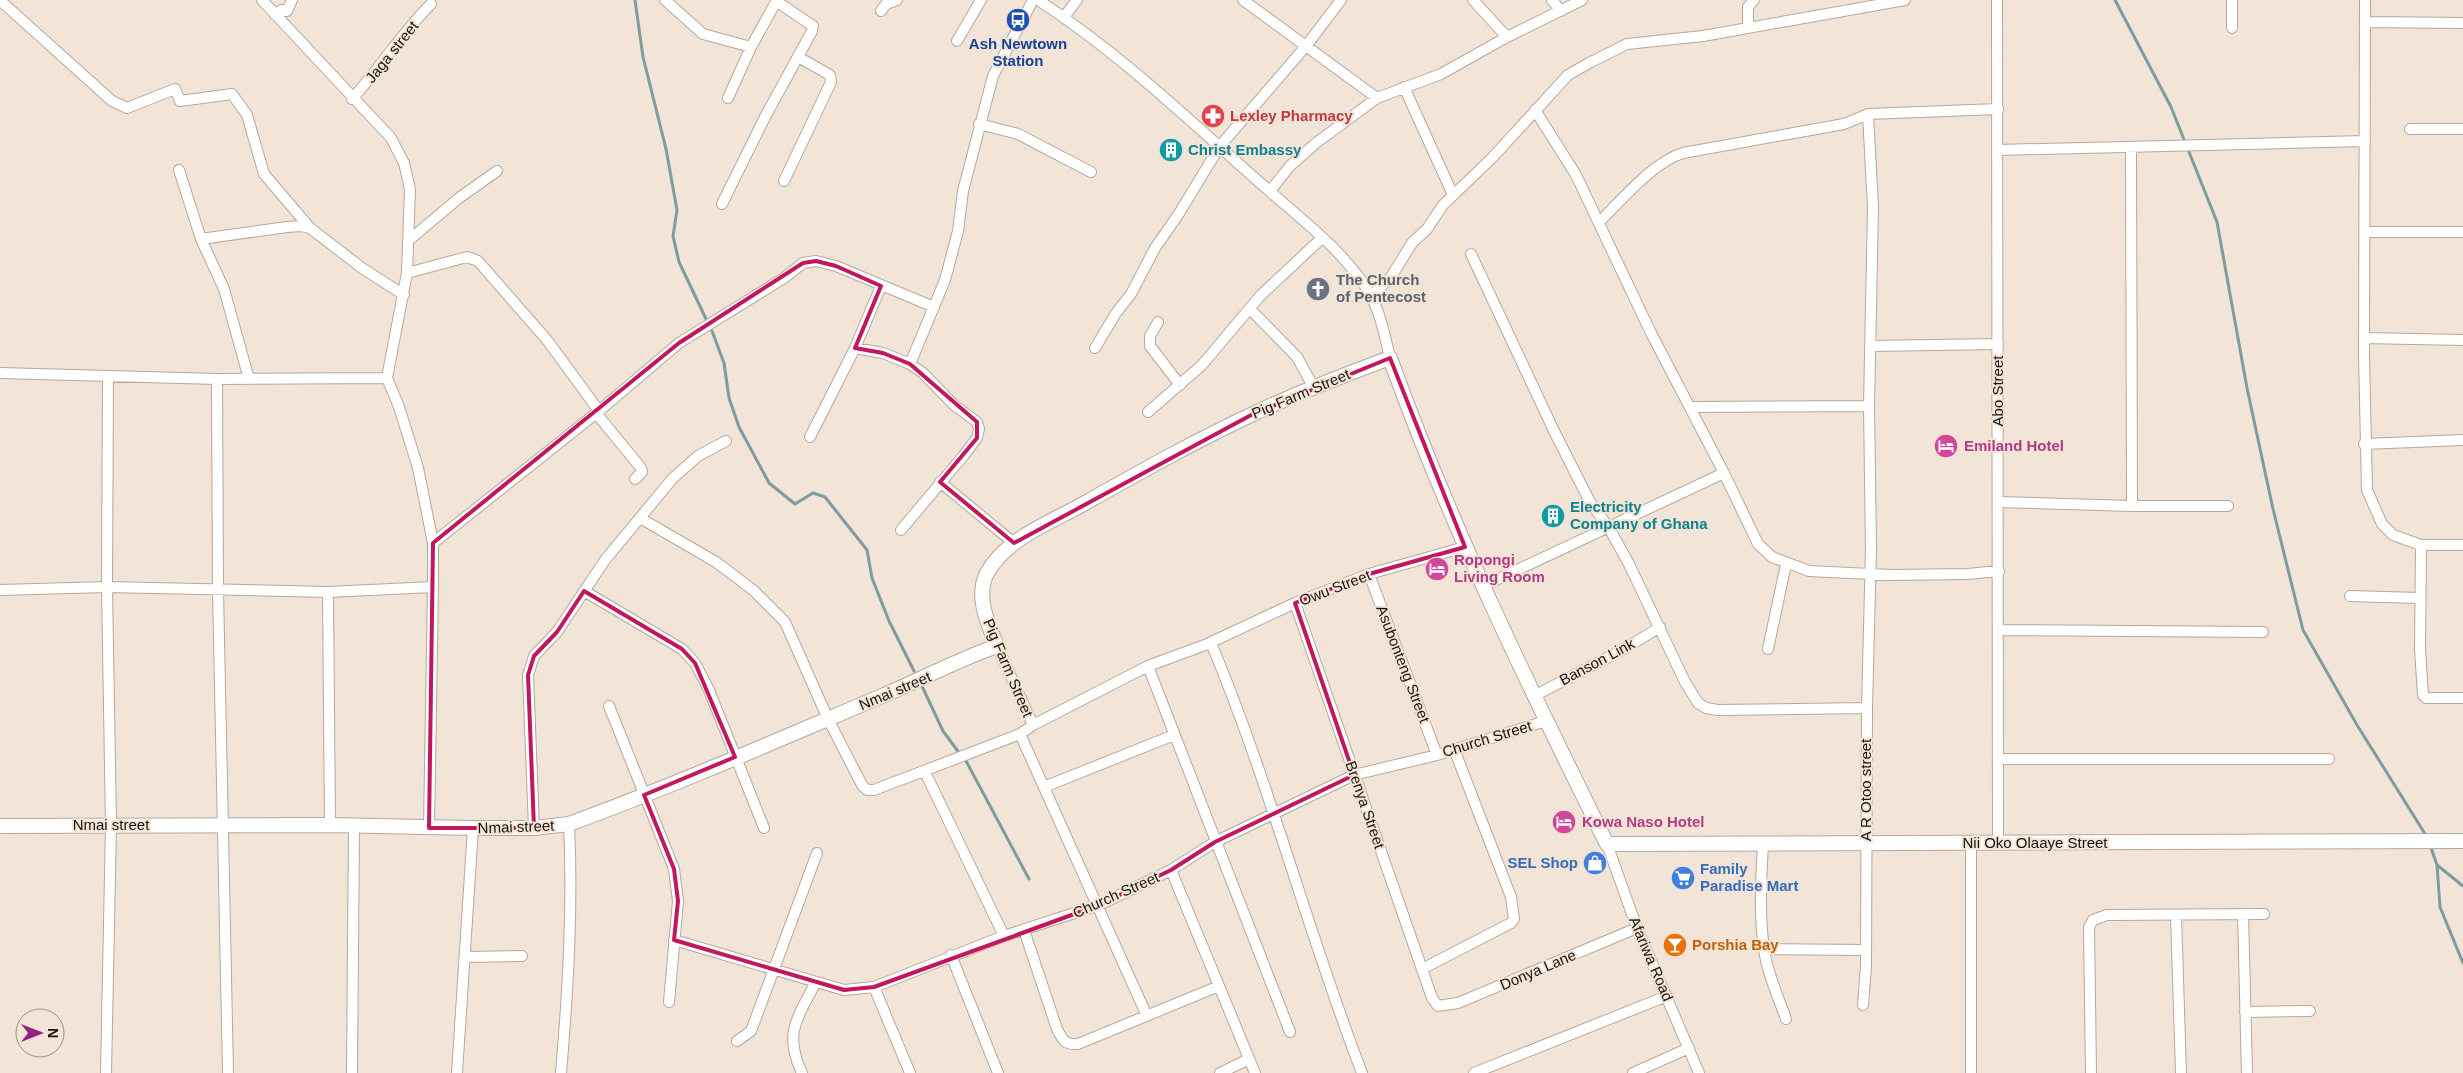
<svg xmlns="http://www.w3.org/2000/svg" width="2463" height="1073" font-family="Helvetica,sans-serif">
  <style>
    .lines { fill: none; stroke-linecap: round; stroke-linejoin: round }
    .stream { stroke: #7e9ca0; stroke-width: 3 }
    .street-casing { stroke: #b6a89b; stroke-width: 12 }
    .secondary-casing { stroke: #b6a89b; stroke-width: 16 }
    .street { stroke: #fff; stroke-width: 10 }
    .secondary { stroke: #fff; stroke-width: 14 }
    .marked { fill: none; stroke: #c2185b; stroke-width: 4; stroke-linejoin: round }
    .labels { text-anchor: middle; stroke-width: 4; stroke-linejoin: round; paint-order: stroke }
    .transit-label { font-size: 15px; font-weight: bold; fill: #164399; stroke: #f2e4d6 }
    .street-label { font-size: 15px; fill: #19140f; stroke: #f2e4d6 }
    .health-label { font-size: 15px; font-weight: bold; fill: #be3a42; stroke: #f2e4d6; text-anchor: start }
    .culture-label { font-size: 15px; font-weight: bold; fill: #0d838f; stroke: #f2e4d6; text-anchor: start }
    .worship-label { font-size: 15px; font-weight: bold; fill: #5b616d; stroke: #f2e4d6; text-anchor: start }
    .hotel-label { font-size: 15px; font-weight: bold; fill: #b23c85; stroke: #f2e4d6; text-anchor: start }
    .shop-label { font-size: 15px; font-weight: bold; fill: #366cbe; stroke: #f2e4d6; text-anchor: end }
    .food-label { font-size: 15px; font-weight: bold; fill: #c56008; stroke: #f2e4d6; text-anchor: start }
  </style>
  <rect width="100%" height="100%" fill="#f2e4d6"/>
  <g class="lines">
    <!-- stream -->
    <path class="stream" d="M635 0 643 57 666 149 677 210 673 236 679 262 707 321
      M2115 0 2171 107 2217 222 2247 388 2273 509 2303 630 2357 725 2427 837
      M712 331 724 363 729 398 739 427 769 483 795 504 813 493 825 497 867 550 872 578 889 621 914 671
      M921 684 943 731 960 754
      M965 759 1029 879
      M2430 845 2437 865 2440 907 2463 963
      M2437 865 2463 886"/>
    <!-- street casing -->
    <g class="street-casing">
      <path id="street" d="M262 0 391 138 404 163 410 189 407 273 387 378 399 407 418 468 433 543
        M665 0 703 34 751 47
        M1038 0C1121 54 1192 123 1266 188 1302 220 1347 253 1371 296 1381 315 1385 337 1390 358
        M1243 0 1377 98
        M1473 0 1507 37
        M1552 0 1561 11
        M1997 0 1998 843
        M2232 0V28
        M2365 0 2364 355 2367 490 2382 524 2393 535 2421 545H2463
        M3 3 112 101 127 108 175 89 180 101 232 94 247 115 264 174 310 228
        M881 11 886 4 897 0
        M275 15 281 10 287 11 292 0
        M1064 17 1077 0
        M2365 22 2463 23
        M1748 28V7L1754 0
        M957 41 981 0
        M1404 87 1453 195
        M728 98 751 47 777 0
        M352 99C380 68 401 34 431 4
        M1535 110 1576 175 1651 333 1724 473 1758 544 1772 557 1809 571 1891 575 1967 574 1999 571
        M979 124 1018 134 1091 172
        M2410 129H2463
        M2131 147 2132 506
        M1998 150 2365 141
        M179 170 201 239 224 289 249 379
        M784 181 831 82 830 75 798 57
        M1270 191 1290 166 1316 143 1377 98 1441 74 1507 37 1582 0
        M722 204 765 117 812 31 813 26 776 1
        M1599 222C1622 200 1653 162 1683 153L1844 124 1868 114 1998 109
        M2364 232H2463
        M201 239 287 227 301 226 310 228 362 268 404 295
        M408 241 459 198 497 171
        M1471 254 1554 431 1590 502 1609 528 1629 564 1685 682 1698 703 1706 708 1718 710 1867 708
        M407 273 467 257 478 261 547 340 599 411
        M1371 296 1391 277 1412 243 1427 229 1443 205 1492 158 1568 75 1589 63 1627 44 1703 36 1905 0
        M1250 309 1297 357 1314 388
        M1158 322 1150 336V346L1180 385
        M2364 338 2463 340
        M1870 346 1998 344
        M855 348 883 353 910 364 923 373 954 405 977 422 979 429 977 438 964 455 901 530
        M1095 348 1116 313 1131 294 1155 248 1178 215 1220 146 1306 46 1341 0
        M910 364 945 280 958 231 963 191 993 76 1033 0
        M0 373 217 379 387 378
        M217 379 218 590 228 1073
        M1690 407 1869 406
        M1148 412 1202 365 1261 295 1322 238
        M596 413 641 468 642 472 635 479
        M810 437 855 348 881 286
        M2364 444 2463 440
        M940 482 1014 543
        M1999 502 2132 506H2228
        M640 518 716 562 753 590 785 622 828 719 862 785 867 790H874L1020 734 1033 725
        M2421 545 2420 649 2423 695 2426 698H2463
        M1369 574 1437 755
        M1483 586 1724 473
        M433 587V543L599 411 679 343 784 278 803 263 816 261 836 266 934 307
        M0 590 107 587 328 592 330 825
        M584 591 682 649 695 663 709 690 764 828
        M328 592 433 587 429 828
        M2350 596 2420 598
        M1295 603 1432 998 1438 1006 1458 1003 1637 928
        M1999 630 2263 632
        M1211 643C1270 783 1307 931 1362 1073
        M997 646 1033 725 1148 666 1205 645 1295 603 1369 574 1465 547
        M1768 649 1786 564
        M1148 666 1290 1032
        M1534 696 1624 649 1660 627
        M609 706 674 869 678 901 669 1002
        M1020 734 1147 1016
        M1998 759H2329
        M925 772 1004 936
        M1044 787 1174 735
        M534 828 528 675 534 656 557 632 605 560 673 478 698 456 726 441
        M1971 843V1073
        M1607 844 1637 928 1699 1073
        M1763 844C1761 879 1759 914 1764 949 1767 973 1778 996 1786 1019
        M1171 870 1255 1073
        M2243 914 2247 1073
        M2176 915 2181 1073
        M1024 930 1057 1029C1063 1041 1065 1045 1078 1044L1219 986
        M674 940 844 990 874 987 1004 936 1099 905 1171 870 1215 842 1354 775 1437 755 1546 721
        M1764 949 1866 950
        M951 955 998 1073
        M465 957 522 956
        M1422 969 1511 923 1514 919 1511 897 1454 749
        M874 987 910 1073
        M1863 1005 1866 966 1867 708 1871 549 1869 406 1873 207 1868 114
        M2245 1012 2310 1011
        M737 1041 751 1031 817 853
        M106 1073 111 825 107 587 108 376
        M352 1073 354 827
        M457 1073 473 828
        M561 1073C568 990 573 907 569 824
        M802 1073C783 1033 798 1017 816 982
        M1220 1073 1249 1059
        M1474 1073 1667 996
        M1633 1073 1689 1048
        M2091 1073 2089 927 2093 920 2107 915 2264 914"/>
    </g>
    <!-- secondary casing -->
    <g class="secondary-casing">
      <path id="secondary" d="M0 826 330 825 473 828H534L569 824C675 785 778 740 882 696 920 680 957 660 997 646 988 624 975 596 987 573 1006 538 1052 522 1085 503 1140 472 1195 441 1253 414 1297 393 1344 375 1390 358 1450 525 1528 685 1607 844L2463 841"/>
    </g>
    <!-- street -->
    <use href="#street" class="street"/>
    <!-- secondary -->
    <use href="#secondary" class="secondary"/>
  </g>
  <!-- marked area -->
  <path class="marked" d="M816 261 836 266 881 286 855 348 883 353 910 364 977 422V438L940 482 1014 543 1253 414 1390 358 1465 547 1369 574 1295 603 1354 775 1215 842 1171 870 1099 905 874 987 844 990 674 940 678 901 674 869 644 795 735 757 695 663 682 649 584 591 557 632 534 656 528 675 534 828H429L433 543 679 343 803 263Z"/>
  <!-- icons -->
  <defs>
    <g id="bus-disc" transform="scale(1.25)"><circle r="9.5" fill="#1a4fb4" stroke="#f2e4d6"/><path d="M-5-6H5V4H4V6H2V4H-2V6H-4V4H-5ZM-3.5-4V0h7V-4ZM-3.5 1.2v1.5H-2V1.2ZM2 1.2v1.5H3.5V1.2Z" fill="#fff"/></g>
    <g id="pharmacy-disc" transform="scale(1.25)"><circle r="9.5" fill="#e0444e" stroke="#f2e4d6"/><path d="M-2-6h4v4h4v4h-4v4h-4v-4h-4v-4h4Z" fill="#fff"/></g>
    <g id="building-disc" transform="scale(1.25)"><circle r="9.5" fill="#0f9aa8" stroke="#f2e4d6"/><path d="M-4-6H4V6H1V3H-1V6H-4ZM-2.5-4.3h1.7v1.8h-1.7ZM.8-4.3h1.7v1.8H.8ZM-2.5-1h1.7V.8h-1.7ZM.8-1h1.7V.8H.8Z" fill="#fff"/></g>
    <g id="church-disc" transform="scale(1.25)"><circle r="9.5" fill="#6b7280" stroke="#f2e4d6"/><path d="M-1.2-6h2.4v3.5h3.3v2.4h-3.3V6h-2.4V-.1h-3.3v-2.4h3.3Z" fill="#fff"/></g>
    <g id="hotel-disc" transform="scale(1.25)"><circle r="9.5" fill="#d1479c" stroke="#f2e4d6"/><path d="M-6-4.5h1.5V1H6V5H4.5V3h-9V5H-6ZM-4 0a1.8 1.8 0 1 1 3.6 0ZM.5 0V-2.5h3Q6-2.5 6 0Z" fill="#fff"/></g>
    <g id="shop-disc" transform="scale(1.25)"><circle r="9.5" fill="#3f7fe0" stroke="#f2e4d6"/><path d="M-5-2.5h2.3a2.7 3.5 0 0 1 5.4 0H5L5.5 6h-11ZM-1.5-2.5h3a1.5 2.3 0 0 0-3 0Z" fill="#fff"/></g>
    <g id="supermarket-disc" transform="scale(1.25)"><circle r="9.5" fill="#3f7fe0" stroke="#f2e4d6"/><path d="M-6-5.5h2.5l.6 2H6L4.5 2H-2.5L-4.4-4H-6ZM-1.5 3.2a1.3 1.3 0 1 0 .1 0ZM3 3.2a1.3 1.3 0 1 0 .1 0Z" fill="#fff"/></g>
    <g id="bar-disc" transform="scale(1.25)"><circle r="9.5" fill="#e8710a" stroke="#f2e4d6"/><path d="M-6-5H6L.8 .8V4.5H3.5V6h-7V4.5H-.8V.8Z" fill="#fff"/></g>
  </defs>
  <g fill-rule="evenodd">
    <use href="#bus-disc" x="1018" y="20"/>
    <use href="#pharmacy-disc" x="1213" y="116"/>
    <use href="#building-disc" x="1171" y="150"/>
    <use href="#church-disc" x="1318" y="289"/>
    <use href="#hotel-disc" x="1946" y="446"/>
    <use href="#building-disc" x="1553" y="516"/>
    <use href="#hotel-disc" x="1437" y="569"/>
    <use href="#hotel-disc" x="1564" y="822"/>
    <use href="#shop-disc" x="1595" y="863"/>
    <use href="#supermarket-disc" x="1683" y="878"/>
    <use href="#bar-disc" x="1675" y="945"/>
  </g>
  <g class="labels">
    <!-- transit labels -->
    <g class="transit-label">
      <text x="1018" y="49">Ash Newtown<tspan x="1018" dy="17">Station</tspan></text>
    </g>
    <!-- street labels -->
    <g class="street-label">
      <text transform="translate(392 52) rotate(-51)" y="5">Jaga street</text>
      <text transform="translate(1998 391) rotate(-90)" y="5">Abo Street</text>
      <text transform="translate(1301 394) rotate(-23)" y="5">Pig Farm Street</text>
      <text transform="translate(1335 588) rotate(-21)" y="5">Owu Street</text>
      <text transform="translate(1597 662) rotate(-28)" y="5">Banson Link</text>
      <text transform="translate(1403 664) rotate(69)" y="5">Asubonteng Street</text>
      <text transform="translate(1008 668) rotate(67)" y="5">Pig Farm Street</text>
      <text transform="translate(895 691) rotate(-23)" y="5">Nmai street</text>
      <text transform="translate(1487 739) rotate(-17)" y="5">Church Street</text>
      <text transform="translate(1866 790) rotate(-90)" y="5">A R Otoo street</text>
      <text transform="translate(1365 805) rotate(71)" y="5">Brenya Street</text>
      <text x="111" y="830">Nmai street</text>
      <text transform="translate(516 827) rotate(-2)" y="5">Nmai street</text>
      <text x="2035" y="848">Nii Oko Olaaye Street</text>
      <text transform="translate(1116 895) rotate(-24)" y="5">Church Street</text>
      <text transform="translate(1651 959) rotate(67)" y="5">Afariwa Road</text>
      <text transform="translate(1538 970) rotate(-23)" y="5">Donya Lane</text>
    </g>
    <!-- health labels -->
    <g class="health-label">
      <text x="1230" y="121">Lexley Pharmacy</text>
    </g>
    <!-- culture labels -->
    <g class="culture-label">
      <text x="1188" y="155">Christ Embassy</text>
      <text x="1570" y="512">Electricity<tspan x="1570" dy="17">Company of Ghana</tspan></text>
    </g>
    <!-- worship labels -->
    <g class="worship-label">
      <text x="1336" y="285">The Church<tspan x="1336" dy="17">of Pentecost</tspan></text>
    </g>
    <!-- hotel labels -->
    <g class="hotel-label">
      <text x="1964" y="451">Emiland Hotel</text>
      <text x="1454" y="565">Ropongi<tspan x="1454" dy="17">Living Room</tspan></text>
      <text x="1582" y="827">Kowa Naso Hotel</text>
    </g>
    <!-- shop labels -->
    <g class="shop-label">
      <text x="1578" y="868">SEL Shop</text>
      <text x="1700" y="874" text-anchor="start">Family<tspan x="1700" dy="17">Paradise Mart</tspan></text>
    </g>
    <!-- food labels -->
    <g class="food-label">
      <text x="1692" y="950">Porshia Bay</text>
    </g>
  </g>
  <!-- north arrow -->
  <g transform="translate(40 1033) rotate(90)"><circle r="24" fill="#f2e4d6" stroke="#9b9186"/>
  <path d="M0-4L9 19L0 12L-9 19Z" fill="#952382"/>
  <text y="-8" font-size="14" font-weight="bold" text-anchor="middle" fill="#19140f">N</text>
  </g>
</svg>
